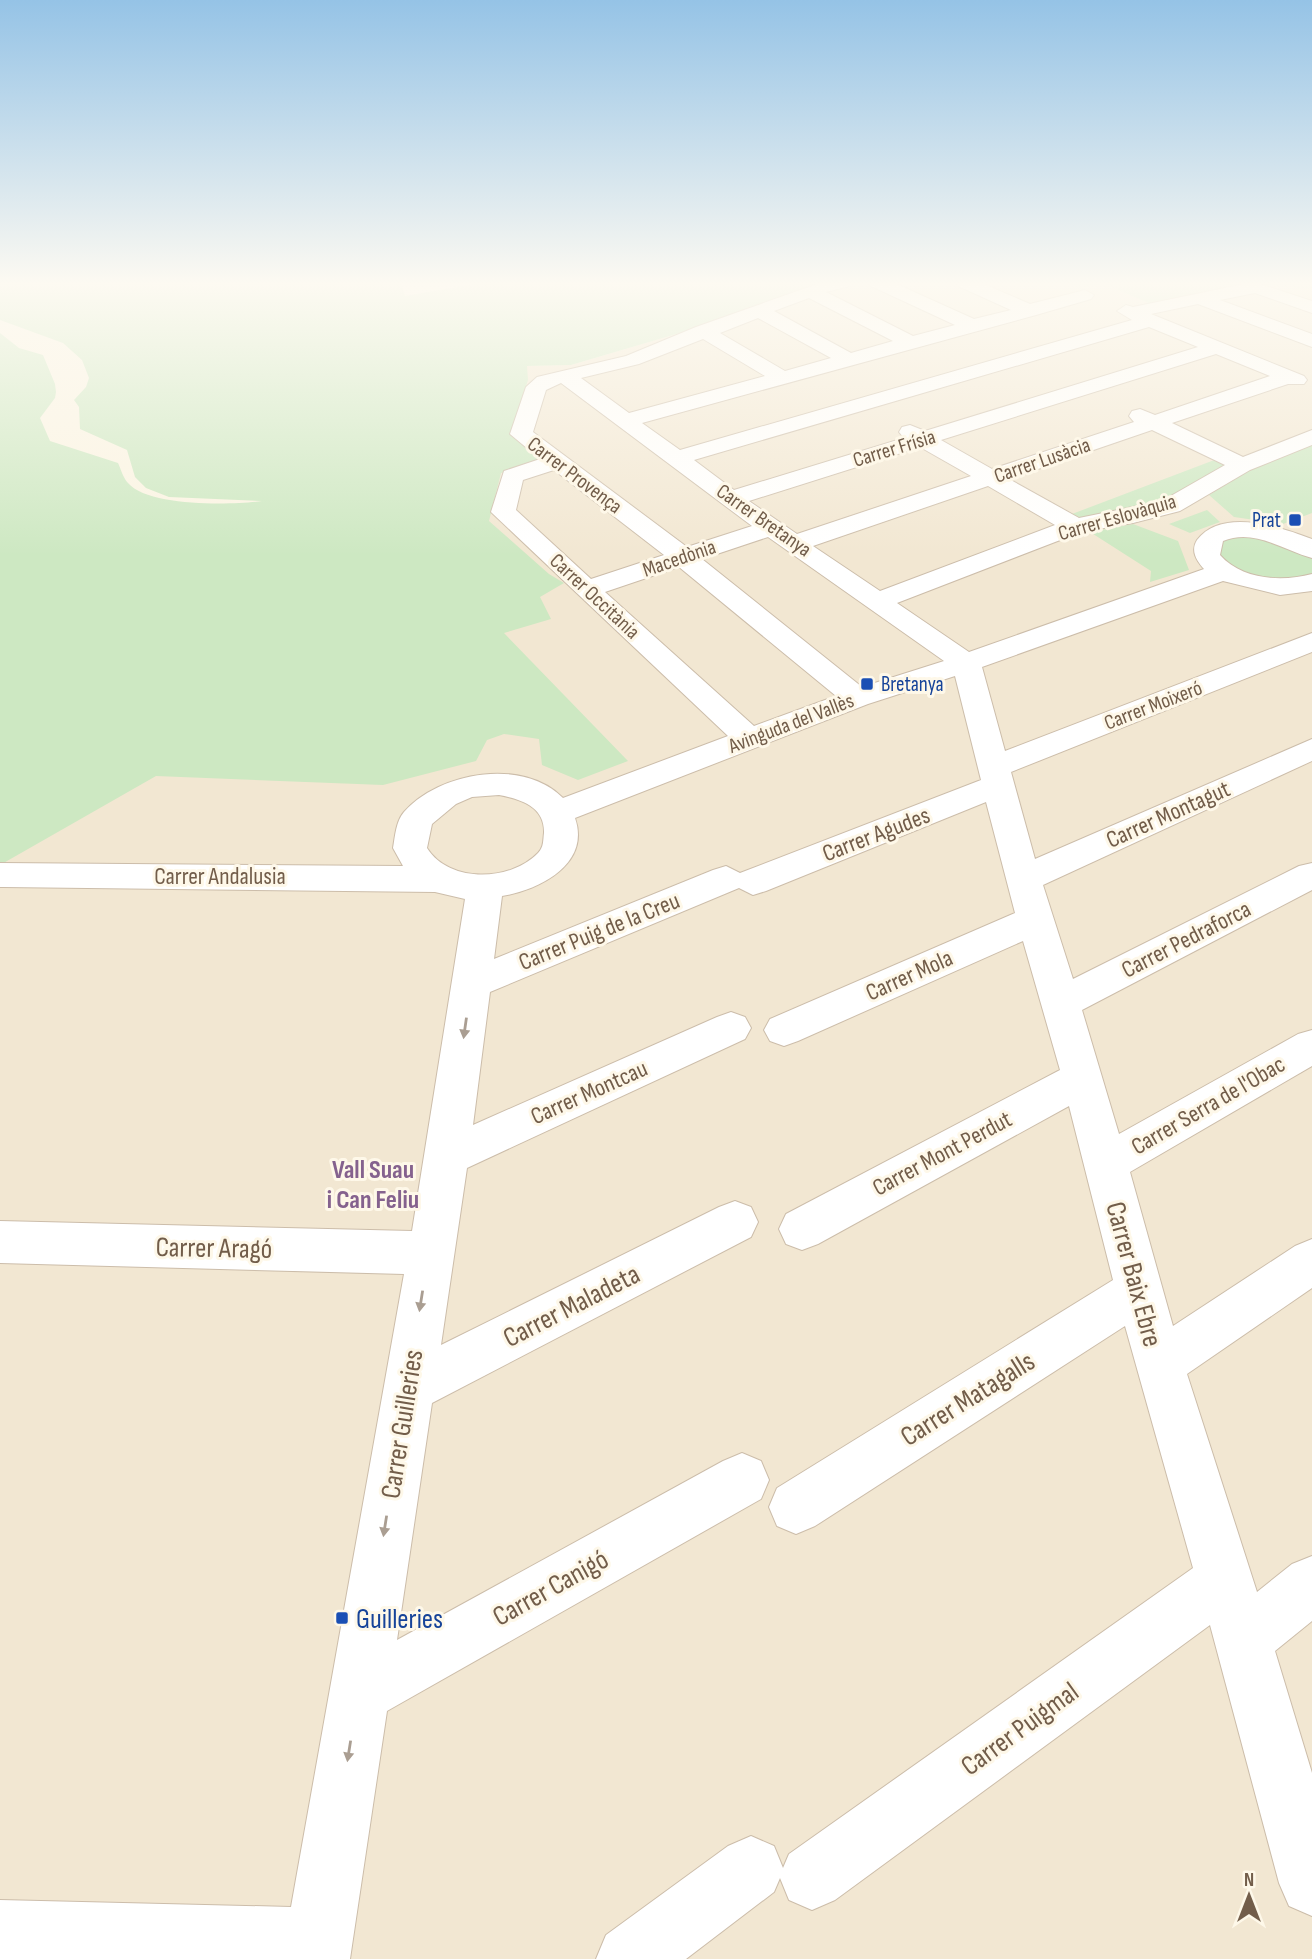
<svg xmlns="http://www.w3.org/2000/svg" width="1312" height="1959" font-family="'Sofia Sans Condensed',sans-serif">
  <style>
    .residential { fill: #f2e7d2 }
    .green { fill: #cde8c2 }
    .lines { fill: none; stroke-linecap: round; stroke-linejoin: round }
    .street-casing { stroke: #ccbdaa; stroke-width: 2 }
    .street { fill: #fff; fill-rule: evenodd }
    .oneway { fill: #aa9e92 }
    .transit-dot { fill: #1a4fb4; stroke: #fef8e9; stroke-width: 2.5 }
    .labels { text-anchor: middle; stroke-width: 6; stroke-linejoin: round; paint-order: stroke }
    .far-street-label { font-size: 21px; fill: #725d4a; stroke: #fef8e9 }
    .far-transit-label { font-size: 21px; fill: #164399; stroke: #fef8e9; text-anchor: end }
    .street-label { font-size: 24px; fill: #725d4a; stroke: #fef8e9 }
    .neighbourhood-label { font-size: 26px; font-weight: bold; fill: #85628e; stroke: #fef8e9 }
    .near-street-label { font-size: 28px; fill: #725d4a; stroke: #fef8e9 }
    .near-transit-label { font-size: 28px; fill: #164399; stroke: #fef8e9; text-anchor: start }
  </style>
  <rect width="100%" height="100%" fill="#fbf4e3"/>
  <!-- residential -->
  <path class="residential" d="M831 282H1066L1078 288 1104 284 1151 304 1253 284 1312 289V1959H0V848L527 366 571 365 690 330Z"/>
  <!-- green -->
  <path class="green" d="M0 282H401L405 296 485 282H831L690 330 571 365 527 366 528 380 511 433 546 462 501 473 489 521 549 574 564 583 540 597 551 619 504 633 628 761 578 780 542 765 539 739 504 734 487 740 476 761 383 785 156 776 0 865V333L19 348 43 355 55 384 56 392 55 398 40 418 50 441 118 463C121 469 123 478 128 483 148 507 233 505 262 501L169 497 146 488 135 477 127 450 80 429 79 407 74 400 86 387 89 378 82 360 63 343 0 320Z
    M1066 282H1312V289L1253 284 1151 304 1104 284 1078 288Z
    M1312 445V513L1283 524 1234 517 1209 495 1254 467Z
    M1217 459 1227 465 1161 501 1079 518 1072 514Z
    M1207 510 1220 522 1190 533 1169 524Z
    M1133 524 1178 541 1189 570 1150 582 1151 571 1090 532Z
    M1259 535 1312 558V574L1295 582 1247 576 1217 555 1221 541 1230 537Z"/>
  <g class="lines">
    <!-- street casing -->
    <g class="street-casing">
      <path id="street" d="M823 282H853L850 286 826 292 913 336 955 325 871 286 868 282H892L974 319 1011 310 958 286 955 282H979L1030 304 1085 290 1094 295 1091 299 1036 315 642 423 680 450 1132 320 1117 311 1126 305 1133 307 1254 282 1312 301V313L1255 293 1220 300 1312 334V347L1198 304 1151 314 1304 376 1307 380 1304 384H1288L1172 423 1243 457 1312 430V445L1250 470 1180 511 1133 523 1081 532 897 603 969 652 1204 569C1197 561 1190 551 1197 540 1222 507 1281 527 1312 539V558C1283 550 1254 528 1223 541L1220 555C1242 580 1282 582 1312 574V591L1280 595 1223 581 982 667 1005 751 1312 633V652L1011 772 1035 859 1312 739V761L1043 885 1073 979 1299 866 1312 863V890L1082 1010 1119 1134 1298 1034 1312 1030V1066L1130 1172 1173 1326 1295 1246 1312 1239V1288L1187 1374 1257 1592 1292 1564 1312 1556V1621L1275 1651 1312 1773V1916L1289 1906 1279 1883 1210 1625 835 1900 812 1910 789 1900 780 1878 774 1892 686 1959H596L606 1935 728 1846 751 1836 774 1846 783 1868 789 1854 1193 1568 1125 1326 815 1526 796 1534 777 1526 769 1507 777 1488 1113 1280 1069 1106 818 1244 802 1250 786 1244 779 1229 786 1214 1060 1070 1023 941 798 1041 784 1046 770 1041 764 1030 770 1019 1015 913 986 802 766 891 753 895 739 888 490 992 473 1125 717 1017 731 1012 745 1017 751 1028 745 1039 467 1168 441 1345 719 1207 735 1201 751 1207 758 1222 751 1237 432 1403 397 1640 723 1461 742 1453 761 1461 769 1480 761 1499 387 1711 350 1959H0V1900L291 1907 404 1274 0 1263V1221L412 1231 465 899 435 892 3 887H0V863L403 866 393 848C395 836 396 821 404 812 439 772 523 757 563 798L728 736 491 512 504 471 540 459 510 434 526 387 537 377 626 356 696 327ZM809 298 893 341 851 353 774 311ZM758 318 831 358 785 371 720 333ZM1149 327 1198 347 925 431 910 425 902 427 899 432 904 438 734 490 694 460ZM703 339 765 376 629 413 581 378 639 364ZM1216 354 1270 376 1155 415 1140 409 1132 411 1129 416 1134 422 992 469 941 440ZM561 383 752 526 687 547 533 432 546 390ZM1152 430 1225 465 1162 501 1079 518 1009 479ZM920 447 971 476 797 534 749 501ZM554 470 664 555 591 579 516 510 523 480ZM988 486 1055 525 880 591 813 546ZM768 537 944 661 862 687 702 559ZM679 567 836 696 754 726 605 592ZM955 676 981 780 740 873 726 866 713 870 494 959 502 896C539 890 591 864 575 818L868 704ZM499 795C520 799 545 806 544 833 543 840 544 847 538 853 510 882 449 883 427 848L432 824 456 804 472 797Z"/>
    </g>
    <!-- street -->
    <use href="#street" class="street"/>
  </g>
  <!-- one-way arrows -->
  <defs><path id="oneway-solid" d="M-6-.8H1V-3.2L6.5 0L1 3.2V.8H-6Z" transform="scale(1.75)"/></defs>
  <g class="oneway">
    <use href="#oneway-solid" transform="translate(465 1028) rotate(98)"/>
    <use href="#oneway-solid" transform="translate(421 1301) rotate(99)"/>
    <use href="#oneway-solid" transform="translate(385 1526) rotate(99)"/>
    <use href="#oneway-solid" transform="translate(349 1751) rotate(99)"/>
  </g>
  <!-- sky -->
  <linearGradient id="sky" x2="0" y2="1"><stop stop-color="#95c3e6"/><stop offset="0.51" stop-color="#fdfaf2"/><stop offset="1" stop-color="#fdfaf2" stop-opacity="0"/></linearGradient>
  <rect width="1312" height="556" fill="url(#sky)"/>
  <!-- markers -->
  <g class="transit-dot">
    <rect x="1288" y="513" width="14" height="14" rx="3.5"/>
    <rect x="860" y="677" width="14" height="14" rx="3.5"/>
    <rect x="335" y="1611" width="14" height="14" rx="3.5"/>
  </g>
  <g class="labels">
    <!-- far-street labels -->
    <g class="far-street-label">
      <text transform="translate(894 448) rotate(-17)" y="7">Carrer Frísia</text>
      <text transform="translate(1042 460) rotate(-19)" y="7">Carrer Lusàcia</text>
      <text transform="translate(575 475) rotate(37)" y="7">Carrer Provença</text>
      <text transform="translate(1117 517) rotate(-16)" y="7">Carrer Eslovàquia</text>
      <text transform="translate(764 520) rotate(35)" y="7">Carrer Bretanya</text>
      <text transform="translate(679 558) rotate(-19)" y="7">Macedònia</text>
      <text transform="translate(595 596) rotate(43)" y="7">Carrer Occitània</text>
      <text transform="translate(1153 705) rotate(-21)" y="7">Carrer Moixeró</text>
      <text transform="translate(791 723) rotate(-21)" y="7">Avinguda del Vallès</text>
    </g>
    <!-- far-transit labels -->
    <g class="far-transit-label">
      <text x="1281" y="527">Prat</text>
      <text x="881" y="691" text-anchor="start">Bretanya</text>
    </g>
    <!-- street labels -->
    <g class="street-label">
      <text transform="translate(1168 814) rotate(-24)" y="8">Carrer Montagut</text>
      <text transform="translate(876 834) rotate(-21)" y="8">Carrer Agudes</text>
      <text x="220" y="884">Carrer Andalusia</text>
      <text transform="translate(599 931) rotate(-22)" y="8">Carrer Puig de la Creu</text>
      <text transform="translate(1186 939) rotate(-27)" y="8">Carrer Pedraforca</text>
      <text transform="translate(909 975) rotate(-24)" y="8">Carrer Mola</text>
      <text transform="translate(589 1092) rotate(-24)" y="8">Carrer Montcau</text>
      <text transform="translate(1208 1105) rotate(-30)" y="8">Carrer Serra de l'Obac</text>
      <text transform="translate(942 1153) rotate(-28)" y="8">Carrer Mont Perdut</text>
    </g>
    <!-- neighbourhood labels -->
    <g class="neighbourhood-label">
      <text x="373" y="1178">Vall Suau<tspan x="373" dy="30">i Can Feliu</tspan></text>
    </g>
    <!-- near-street labels -->
    <g class="near-street-label">
      <text transform="translate(214 1247) rotate(1)" y="10">Carrer Aragó</text>
      <text transform="translate(1135 1274) rotate(75)" y="10">Carrer Baix Ebre</text>
      <text transform="translate(571 1305) rotate(-27)" y="10">Carrer Maladeta</text>
      <text transform="translate(967 1398) rotate(-32)" y="10">Carrer Matagalls</text>
      <text transform="translate(401 1424) rotate(-81)" y="10">Carrer Guilleries</text>
      <text transform="translate(550 1587) rotate(-29)" y="10">Carrer Canigó</text>
      <text transform="translate(1019 1728) rotate(-36)" y="10">Carrer Puigmal</text>
    </g>
    <!-- near-transit labels -->
    <g class="near-transit-label">
      <text x="356" y="1628">Guilleries</text>
    </g>
  </g>
  <!-- north arrow -->
  <g transform="translate(1249 1896)" stroke="#fef8e9" stroke-width="5" paint-order="stroke">
  <path d="M0-5L12 26L0 18L-12 26Z" fill="#725d4a"/>
  <text y="-10" font-size="19" font-weight="bold" text-anchor="middle" fill="#725d4a">N</text>
  </g>
</svg>
